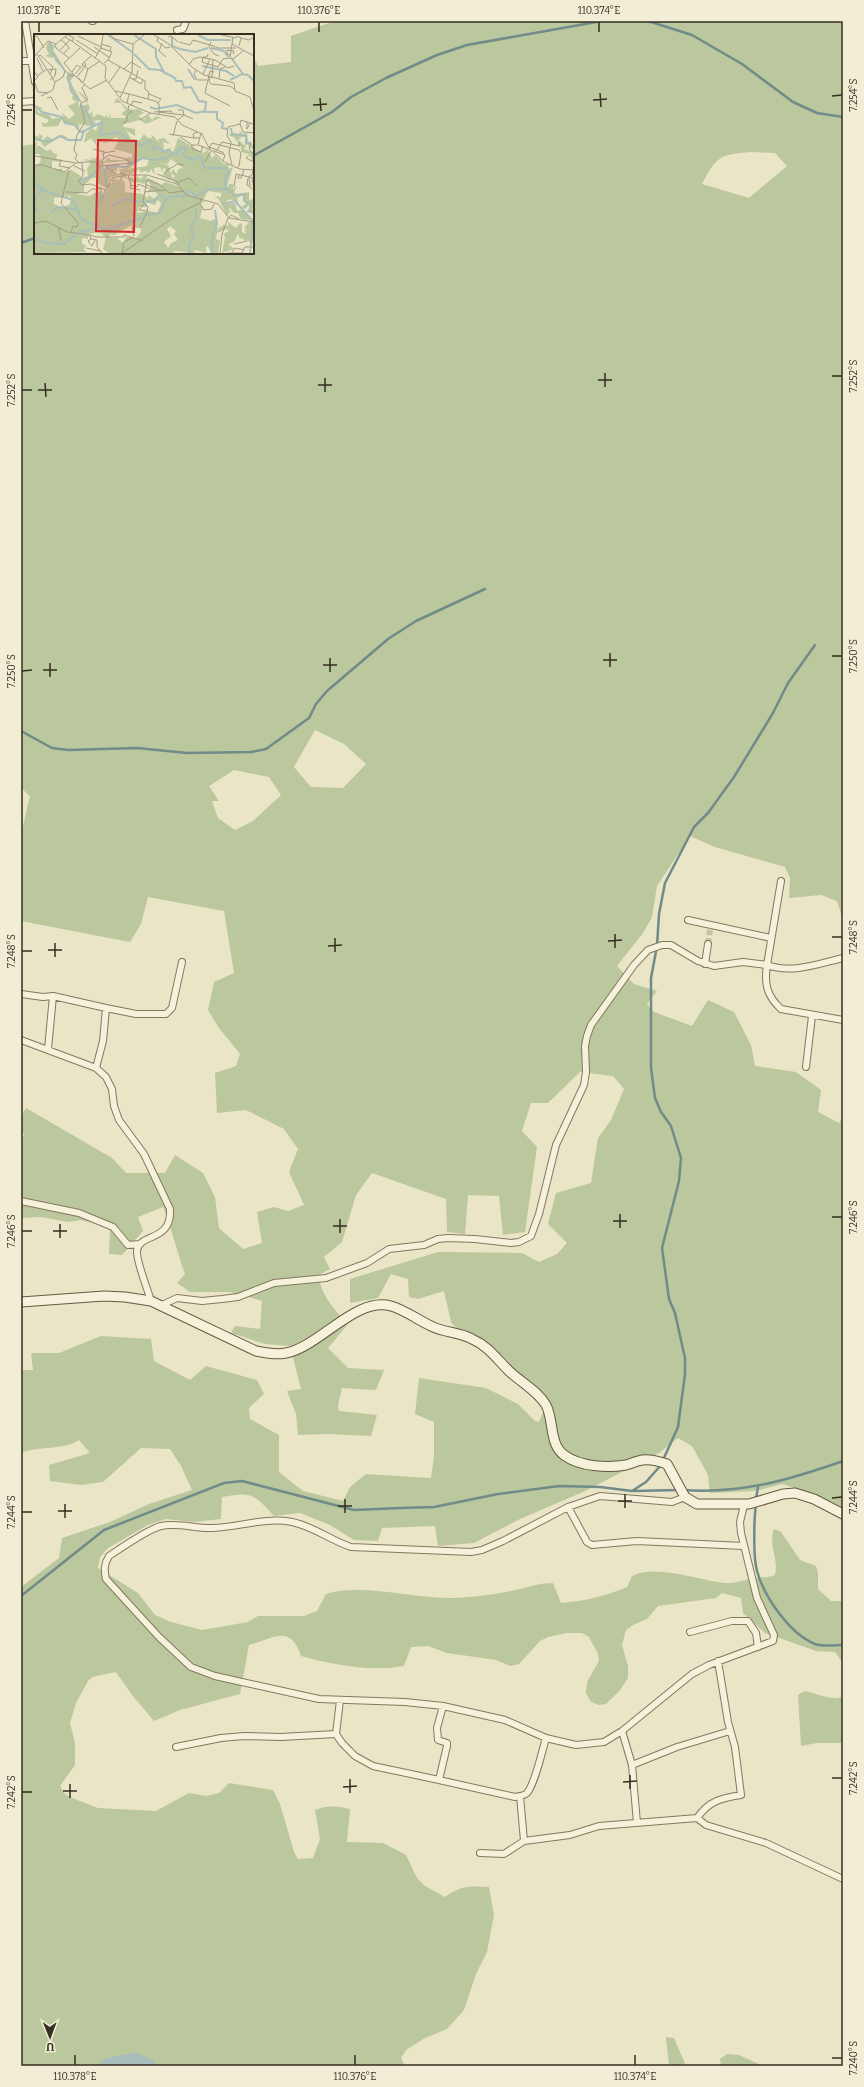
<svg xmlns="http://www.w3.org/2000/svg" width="864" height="2087" font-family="Bitter,serif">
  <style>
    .green { fill: #bbc79c; fill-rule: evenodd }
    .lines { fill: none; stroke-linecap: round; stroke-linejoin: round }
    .stream { stroke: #708b89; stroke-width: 2.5 }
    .river { stroke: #a8bebb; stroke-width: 15 }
    .street-tunnel { stroke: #c6c0a6; stroke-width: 6; stroke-dasharray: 6 3; stroke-linecap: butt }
    .street-casing { stroke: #83785f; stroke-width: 8 }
    .secondary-casing { stroke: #655942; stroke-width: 11 }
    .street { stroke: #f5f1da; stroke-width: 6 }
    .secondary { stroke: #f5f1da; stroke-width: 9 }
    .ticks { fill: none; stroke: #352e21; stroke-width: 1.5 }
    .inset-river { fill: none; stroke: #a8bebb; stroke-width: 2 }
    .inset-road { fill: none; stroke: #a29c85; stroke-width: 1 }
    .view { fill: #d62828; fill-opacity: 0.15; stroke: #d62828; stroke-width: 2 }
    .inset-edge { fill: none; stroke: #352e21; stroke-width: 2 }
    .neatline { fill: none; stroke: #352e21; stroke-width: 1.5 }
    .ticks-label { font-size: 10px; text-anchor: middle; fill: #352e21 }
  </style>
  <rect width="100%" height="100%" fill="#eae5c7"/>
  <!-- green -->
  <path class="green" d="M335 21H843V920L837 901 821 895 789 898 790 878 785 867 715 847 690 836 657 886 652 917 643 933 617 966 634 984 657 991 647 1004 654 1012 692 1026 708 1000 734 1012 751 1045 755 1066 796 1072 821 1090 818 1112 839 1123 843 1117V1507L820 1496 782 1484 755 1491 710 1493 708 1475 692 1446 678 1438 659 1453 583 1492 520 1519 474 1543 438 1546 435 1526 382 1528 378 1541 354 1540 330 1525 300 1513 274 1516C253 1493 252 1492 222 1497L221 1519 194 1522 166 1519 148 1525 108 1548 100 1557 98 1568 138 1593 155 1615 171 1622 202 1630 248 1622 258 1616H304L317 1611 326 1594C362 1583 415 1599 453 1598 475 1597 499 1594 520 1589 531 1586 541 1583 553 1583L561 1603C584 1601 606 1596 627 1587L632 1576C658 1564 696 1580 724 1583 734 1584 744 1580 754 1578 762 1577 768 1578 775 1575 779 1558 768 1546 774 1529L781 1532 800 1560 816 1566 818 1573V1589L831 1601H843V1663L835 1652 816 1651 765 1633 743 1613 741 1598 722 1593 716 1598 658 1606 647 1619 633 1625 626 1630 622 1645 628 1666V1678L620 1690 606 1704 599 1705 591 1702 586 1693 587 1682 599 1661 598 1654 589 1637 582 1633H567L548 1637 540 1641 519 1664 510 1666 496 1660 447 1653 428 1646 411 1647 404 1666C370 1672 334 1665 301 1656 290 1623 273 1639 249 1645L240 1694 180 1710 154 1721 132 1695 116 1672 92 1677 88 1681 76 1703 70 1723 75 1743V1765L60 1786 65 1794 72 1798 98 1808 156 1811 189 1793 206 1796 219 1793 229 1783 273 1790 280 1804 294 1852 298 1859 313 1858 320 1839 315 1810C327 1805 338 1806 350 1809L347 1842 383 1843 406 1855 417 1878 425 1886 445 1897C462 1885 469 1886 489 1887L494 1915 487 1952 476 1974 464 2010 447 2029 425 2038 406 2050 401 2058 405 2066H21V1587L59 1558 62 1538 110 1522 149 1504 192 1490 181 1466 170 1449 141 1448 103 1482 81 1485 50 1481 49 1465 90 1453 79 1440C62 1451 41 1445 21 1453V1370H33L31 1353H59L101 1336 151 1339 154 1361 190 1380 206 1366 257 1380 264 1394 249 1408 250 1419 279 1435V1472L303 1491 343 1501 350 1487 366 1474 431 1478 434 1456V1422L415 1414 419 1378 486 1388 518 1404 535 1421 539 1422 544 1410 513 1369 485 1340 458 1331 451 1322 444 1291 418 1299 409 1297 408 1279 391 1274 378 1298 350 1303V1279L438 1252 522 1253 539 1262 557 1254 567 1243 548 1224 556 1193 591 1183 598 1138 611 1120 624 1089 613 1076 580 1072 548 1103H531L522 1131 537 1147 525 1232 503 1235 499 1196 468 1195 465 1234 447 1232 446 1199 372 1173 356 1195 342 1242 324 1257 330 1269 319 1275C320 1295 335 1310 348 1324L328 1348 348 1368 384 1370 376 1390 342 1388 338 1405 339 1411 377 1415 371 1436 329 1434 298 1435 296 1414 287 1391 301 1389 290 1346 265 1344 231 1333 235 1326 260 1329 262 1301 230 1292H190L177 1283 185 1274C177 1252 172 1229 163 1207L138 1217 143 1231 122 1255 109 1254 110 1227 81 1220 68 1222 41 1217 21 1218V1141L24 1135C19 1125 20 1117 26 1108L112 1158 126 1173H165L175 1155 203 1173 215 1197 219 1228 243 1249 262 1243 257 1212 274 1207 288 1211 304 1205 289 1172 298 1149 284 1129 246 1110 217 1113 215 1073 236 1066 240 1054 219 1028 208 1010 214 982 234 973 224 911 148 897 141 924 130 942 21 921V834L30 796 21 788V146L35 144V253H253V56L258 66 291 62V36ZM751 152 775 153 787 166 749 198 702 184C717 155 720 155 751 152ZM315 730 344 744 366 764 343 788 311 787 294 767ZM234 770 269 777 281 795 253 821 235 830 218 818 212 801H219L209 786Z
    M805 1691C816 1693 834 1702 843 1696V1743H817L801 1746 798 1695Z
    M666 2037 674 2038 686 2066H669Z
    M727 2054 739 2055 763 2066H721L720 2059Z"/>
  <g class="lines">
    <!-- stream -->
    <path class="stream" d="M648 21 692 35 742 64 793 102 817 113 843 117
      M253 156 332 112 351 97 386 78 437 55 467 45 602 21
      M21 243 35 238
      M21 731 52 748 68 750 137 748 187 753 251 752 266 749 309 718 316 704 327 691 388 639 416 621 485 589
      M663 1460 678 1427 685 1374V1358L675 1313 669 1299 662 1248 679 1181 681 1158 671 1126 661 1112 655 1098 651 1068V978L657 946 659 914 665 883 694 827 708 813 734 777 773 713 788 683 815 645
      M683 1490C742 1494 789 1480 843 1461
      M634 1491 679 1490
      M756 1499 758 1487
      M756 1504C754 1519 753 1557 757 1571 764 1597 790 1634 815 1644 823 1647 835 1645 843 1645
      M21 1596 104 1530 224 1483 242 1481 354 1510 401 1508 434 1507 498 1494 559 1486 600 1487 632 1491 646 1482 661 1465"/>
    <!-- river -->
    <path class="river" d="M107 2066 135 2060 148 2066"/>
    <!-- street-tunnel -->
    <path class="street-tunnel" d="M708 944 710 930"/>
    <!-- street casing -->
    <g class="street-casing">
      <path id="street" d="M25 21 35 82
        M92 21H93
        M177 30 183 29 186 21
        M21 61H35
        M21 102 35 101
        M781 881 767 965C792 974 818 964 843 958
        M688 920 771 938
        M705 964 708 944
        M21 994 43 997 53 996 106 1008 103 1041 96 1068
        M106 1008 136 1014H166L172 1008 182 962
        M21 1040 96 1068 106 1077 112 1089 114 1106 119 1120 144 1154 170 1209C172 1243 139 1232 137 1251 136 1261 148 1290 151 1301
        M48 1049 53 996
        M806 1067 812 1016
        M21 1201 79 1213 113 1227 128 1245 139 1244
        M162 1305 177 1298 202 1301 222 1299 238 1297 274 1283 326 1278 367 1263 389 1249 424 1245 438 1239 448 1238 475 1239 511 1243 519 1242 531 1236 539 1214 556 1145 584 1085 586 1072 585 1046 587 1036 591 1025 634 965 648 950 662 945H671L698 961 714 966 743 962 767 965C764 984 767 996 781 1009L843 1020
        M685 1497 672 1502 600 1496 568 1507 503 1541 482 1550 471 1552 351 1547C330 1540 313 1526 292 1522 266 1517 239 1527 213 1528 196 1529 178 1522 161 1526 148 1529 121 1548 109 1556 104 1564 104 1570 106 1579L159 1637 191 1667 215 1676 319 1699 405 1702 443 1706 505 1720 546 1738 576 1745 604 1742 622 1731 692 1674 709 1665 773 1641 774 1635 757 1598 741 1533 740 1522 744 1505
        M568 1507 587 1542 592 1545 637 1541 744 1546
        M690 1632 732 1621H748L756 1633 758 1647
        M340 1700 336 1734 342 1743 355 1756 373 1766 439 1780
        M443 1706 437 1728 438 1740 447 1743V1746L439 1780 515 1797C520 1796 524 1796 527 1793 535 1784 542 1751 546 1738
        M622 1731 632 1765 637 1823
        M176 1747 221 1738 244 1736 281 1737 336 1734
        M632 1765 677 1747 730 1731
        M520 1796 524 1841
        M697 1818 706 1825 766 1843 843 1879
        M480 1853 504 1854 524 1841 570 1835 599 1826 697 1818C709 1801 721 1798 741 1795L735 1747 728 1722 718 1661"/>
    </g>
    <!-- secondary casing -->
    <g class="secondary-casing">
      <path id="secondary" d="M21 1302 104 1296 125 1297 151 1301 256 1351C266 1353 275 1355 286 1353 319 1347 356 1296 391 1306 405 1310 418 1320 431 1326 444 1333 460 1332 472 1339 488 1346 496 1358 508 1370 520 1382 537 1390 546 1405 554 1420 549 1444 564 1455 580 1467 608 1468 626 1465 630 1464 634 1462 638 1461 648 1458 657 1461 667 1464L685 1497 697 1504H749L783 1494 795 1493 814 1499 843 1514"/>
    </g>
    <!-- street -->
    <use href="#street" class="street"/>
    <!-- secondary -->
    <use href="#secondary" class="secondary"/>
  </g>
  <!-- ticks -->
  <path class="ticks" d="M39 22V32M319 22V32M599 22V32M600 93 601 107M832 96 842 95M320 98 321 111M593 100 607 99M313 105 327 104M22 110H32M605 373V387M832 376H842M325 378V392M598 380H612M45 383 46 397M318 385H332M22 390H32M38 390H52M610 653V667M832 656H842M330 658V672M603 660H617M50 663V677M323 665H337M43 670H57M22 671 32 670M615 934V948M832 937H842M335 938V952M608 941 622 940M55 943V957M328 946 342 945M48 950H62M22 951H32M620 1214V1228M832 1217H842M340 1219V1233M613 1221H627M60 1224V1238M333 1226H347M22 1231H32M53 1231H67M625 1494V1508M832 1498 842 1497M345 1499V1513M618 1501H632M65 1504V1518M338 1506H352M58 1511H72M22 1512H32M630 1775V1789M832 1778H842M350 1779V1793M623 1782 637 1781M70 1784V1798M343 1787 357 1786M63 1791H77M22 1792H32M75 2055V2065M355 2055V2065M635 2055V2065M832 2058H842"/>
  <!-- overview -->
  <g transform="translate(34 34)">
    <rect width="220" height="220" fill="#eae5c7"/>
    <path d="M14 8 21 12 19 16 32 37 41 41 36 47 46 65 44 66 45 73 54 70 43 56 51 62 49 61 52 64 56 75 53 78 56 80 58 77 59 84 64 80 71 83 72 81 74 84 77 79 76 84H91L92 81 89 82 88 79 92 76 87 69H80L83 64 95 76 105 75 110 79 104 82 110 86 112 83 115 82 118 86 121 83H128L112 90 106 86 90 90 89 93 101 95V102L92 96 97 105 106 106 110 100 114 104H118L117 100 126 109 124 105 130 104 136 110 129 108 130 116 139 113 136 115 139 119 144 104 169 119 174 116 178 124 181 121 190 130H195L194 135 199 133 193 152 194 154 195 150H199V155L203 152 200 158 203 160 215 158V166L220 165V179L211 178 215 176V170L212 175 207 173 212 170 209 161 203 164 204 169 196 165 189 170 201 169 203 177 210 175 211 180 219 185V209L206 204 204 200 200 208 194 210 200 215 188 219 191 203 189 200 195 197 193 195 183 199 182 205 186 207 184 219H177L174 212 172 213V219L162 216 159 219 141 217 138 219H75L69 215 72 204 67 199H60L55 200 54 205 48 204V210L52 211 50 215 52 218 0 219V132L6 129 7 124 5 120H0V107L3 109 2 114 4 111 13 117 17 115 19 119 23 120 22 125 29 126 27 128 18 127V135H29L28 137 31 138 37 136 47 142 46 145 54 142 53 135 57 128 48 125 58 126 57 123 60 125 66 121 64 124 70 128 75 123 76 126H89L95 123 97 125 99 120 80 115 85 106 82 103 73 109 62 107 64 114 57 104 50 109 52 100 58 94 62 97 64 91 68 89 66 86 59 87 62 89 60 93 45 90V95L41 93 42 91 32 90 28 85 24 92 9 93 7 88 12 90 15 86 1 80 2 72 9 74 3 76 5 79 13 78 18 85 30 83 27 78 35 85 41 80 34 72 43 68 38 65 39 60 32 44 35 38 28 35V31L26 32 21 27 20 22 18 24 11 22 15 20 12 14ZM109 124 115 125 113 132 94 135ZM137 125 149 134 144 135 143 140 139 135 137 139 141 142 139 145 134 131 125 129 133 130ZM92 127 96 130 90 133 81 130 72 135 62 128 68 131V129ZM83 133H88L90 138 97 140 105 135 106 138 112 137 115 139 117 135 121 141 120 134 126 133 128 138 129 134 132 135 130 140 134 146 137 145 147 153 131 148 127 151 115 144 112 145 113 142 111 141 106 145 103 142 102 146 96 143 94 145 88 135H85L87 142 85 146 78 144V149L74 150 77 143 86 142 82 141 80 137H83ZM90 143 100 149 104 148 110 150 114 147 117 151 114 157 121 158 127 162 121 165 114 161V165L109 160 91 158V149L88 145ZM58 144H63V149L74 155 71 161 64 157 56 162 42 160 50 158V151ZM174 157 188 159 186 164 184 162 180 164H184L193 182 197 177 194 176 196 174 200 179H204L207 185 217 186 210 194 214 196H210L213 200 208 198V190L206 189 202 194 194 188V192L189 191 187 194 186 192 184 196 181 185 177 187 166 184 169 173 165 169 171 168 169 166ZM31 160 32 164 35 161 37 164 36 170 28 174 20 170V164L30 163ZM124 166 127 170 123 179 116 177 103 179 105 173H113L112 168 121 171ZM96 192H106L107 198 102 204 92 203 89 209 83 204H75L76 200 80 201ZM136 192 142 197 140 200 144 206 137 209 134 214 130 208 137 202 133 195ZM206 97 209 100 213 99 214 107 220 112 218 115 213 110 210 115 218 118V125L215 120 207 118V112L203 110 206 107 211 112 212 103 208 102 203 108 200 103 195 102 197 99 205 100ZM5 100 9 102 7 106 9 107 13 102 18 105 29 101 34 104 26 103 10 113 7 108 0 105V101L5 103Z" fill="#bbc79c" fill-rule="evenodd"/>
    <path class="inset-river" d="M74 1 98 18M100 1 122 15V23L131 40M164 1 174 6H197M138 3V12L146 15 161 18 174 14M16 8 18 18 31 37M177 14 190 17 194 23M100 20 115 35 126 36 141 44 142 47H148L150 54 157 53 165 67 172 68 171 78H183V85L189 89 188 94 193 95M198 25 209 40M168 32 192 37 200 42M154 35 161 46M34 41 37 57 47 68M196 46 208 40 214 41 220 47M0 71 8 78 28 83 31 89 41 91 46 98 50 97 47 106H34L26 102 15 108 0 105M47 71 51 74 59 92M116 73 121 75 143 71 162 79 171 77M197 94 198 100 212 102V109H216M50 97 68 88 67 101 86 98 96 108 102 107 107 112 116 106 120 116 124 113 130 118 134 116 143 121 145 115 150 113 152 115 149 122 160 126 165 122 168 126 170 134H193L195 138 191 143 192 154 201 162 210 160V167L217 171 215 177 220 179M46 146 55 144 67 133M0 148 11 157 39 166 48 186 72 196 109 183M72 152 71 137 74 132 91 133 109 124 118 126 133 124 138 120M111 168 120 167 125 161 130 163M65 169 72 156M189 170 201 167 219 187 216 219M79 172 90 165 108 168M4 178 0 171 4 159 9 156M17 179 24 173 41 175M112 181 126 179 132 164 144 161 149 163 155 157 162 162 175 155H194M2 205 12 209 30 210 45 198 58 196 63 192M155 219V211L160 200 156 194 162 186V174M178 219V204L183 190 181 176"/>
    <path class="inset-road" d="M76 1 81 5 99 10 110 1M120 1 135 10 159 34 170 41 200 49 201 57 216 63 220 77M188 1 202 4 203 2M44 2 67 13M203 2 207 4 205 12M0 3 3 2 10 14M31 3 38 7 40 4 34 1M134 3 137 2 144 8M199 3 198 10 220 22M124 4 123 7 132 14 136 13M207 4 215 6 220 3M42 6 64 20M38 7 72 32 71 44 88 67 116 79 141 83 148 91 168 100 175 114 190 128 206 135 220 136M145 8 156 11 159 6 176 11M177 8 175 13 180 20 185 22M128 9 125 17 132 23M21 10 22 14 35 24M67 10 77 13 76 17M176 11 184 14H202M60 13 76 24M67 14 78 18 74 26M26 16 32 10 27 6M3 20 21 48 29 43 31 37 37 42 40 41 56 55 73 46M29 20 35 14 32 10 36 6M174 20 173 23H169L168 28 184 33 189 25 196 24 198 10M196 21 193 20V16L200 17 199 20M0 23 14 7 22 10 33 1M4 23 6 21 19 33 16 40M3 24 9 37M61 24 67 14 69 1M196 24 199 25 209 17M70 29 74 26 111 47V55L115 58 114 65M155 31 159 25 166 23 181 26 194 34 200 32M54 35 48 30 57 22M54 35 66 27M90 35 97 28 107 34M14 36 22 35 21 42 16 46M162 36 160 40 163 46H173M0 37 4 43 0 47 4 58 14 59M38 38 43 31 47 34M180 38 176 37 171 59 196 72M41 40 49 31M169 40 176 25M40 41 30 29 46 14M3 42 13 35M43 43 52 31 50 28M95 43 107 50 109 46M176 43 175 48 177 50 196 52 200 55M45 44 48 49 50 47 54 35M178 44 179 25M98 45H102L104 36M185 45 186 35 191 33M75 49 86 33M81 57 95 60M115 60 127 65 124 69M7 62 19 56 21 48M13 64 17 63 24 76M86 64 98 38 99 10M93 69 95 60 121 67 125 70V80M97 72 99 67 108 69M120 78 137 77 138 79M124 78 150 81 149 76H144M106 86 117 79M144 86 150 81 159 85M213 88V95L216 89M89 89 93 87V81L98 78 94 75 95 71M219 90 207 86 206 90 209 98 220 99M163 98 159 100 160 104H165M167 99 164 111 177 116M135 100 160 104M139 102 143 87M146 103 158 111M217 108 215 115 219 119V127M163 111H158V115L167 118 169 112M176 113 190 119M175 114 178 109 205 116 207 119 205 132 203 134M59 115 71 118M181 115 180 117 191 121 189 127M183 116 188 108 206 112 205 107M215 121 212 124 220 128 218 141 215 143 216 152M1 122 42 129M70 125 69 119 81 117M27 127 25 132 36 134M171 128 177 117M46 129 41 125 43 121 40 116 43 101 51 88 48 74 46 72 47 69 54 66 48 54 51 50M48 129 49 142 44 147 48 151 57 150 72 156 78 144 93 141M0 131H9L30 138 42 129 51 128H62L67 132 97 129 92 125 75 121 68 126 69 132M198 131 195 119 197 108 193 102 194 93 206 90M40 132 51 137M71 132 84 141 89 139 95 141H113L143 150 152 161 184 170 195 184 220 188M35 136 27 169 44 189 43 193 39 192 37 198M123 140 144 148 145 151M94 141 97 151 103 153 104 150 114 154M205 141 204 144H207L210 136M129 142 133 136 144 130 150 131M214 144 213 151 220 156M218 144 220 156M145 148 155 144 163 152M111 150 127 157M97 151 96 154 106 156M200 153 202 140 220 144M32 158 53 159 58 155H67V159M110 158 131 156M166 169 170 176 178 175 180 170M110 170 105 176 114 177M195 184 197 181 205 185M0 187 1 189 12 187 33 198 56 201 57 205 63 206V213L68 219M25 194 27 207M56 201 62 203H90V201L109 207M100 202 98 193H106L113 178 114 173 109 168 113 146 125 150 135 159 150 157M57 205 54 207 58 212 61 206M200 210 213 207M52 214 66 217M198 218 201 214 210 216M88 219 149 177 166 169 167 164M88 219 90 208 100 203M186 219 188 200 194 184M194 219H208L211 213H220"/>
    <path class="view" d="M64 106 102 107 100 198 62 197Z"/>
    <rect width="220" height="220" class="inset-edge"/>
  </g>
  <!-- border -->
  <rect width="864" height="2087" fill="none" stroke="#f2eed6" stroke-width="44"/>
  <!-- north arrow -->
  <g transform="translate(50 2037) rotate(179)" stroke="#f2eed6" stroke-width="3" paint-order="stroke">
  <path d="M0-3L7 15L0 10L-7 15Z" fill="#352e21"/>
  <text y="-6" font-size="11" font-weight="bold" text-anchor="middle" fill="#352e21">U</text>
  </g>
  <rect x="22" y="22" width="820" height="2043" class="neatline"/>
  <g class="ticks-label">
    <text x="39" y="14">110.378°E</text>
    <text x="319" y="14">110.376°E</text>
    <text x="599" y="14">110.374°E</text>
    <text transform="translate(853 95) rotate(-90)" y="4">7.254°S</text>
    <text transform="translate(11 110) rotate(-90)" y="4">7.254°S</text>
    <text transform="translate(853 376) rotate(-90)" y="4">7.252°S</text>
    <text transform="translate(11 390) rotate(-90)" y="4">7.252°S</text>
    <text transform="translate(853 656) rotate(-90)" y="4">7.250°S</text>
    <text transform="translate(11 671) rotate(-90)" y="4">7.250°S</text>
    <text transform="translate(853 937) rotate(-90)" y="4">7.248°S</text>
    <text transform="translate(11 951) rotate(-90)" y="4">7.248°S</text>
    <text transform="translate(853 1217) rotate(-90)" y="4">7.246°S</text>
    <text transform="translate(11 1231) rotate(-90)" y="4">7.246°S</text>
    <text transform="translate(853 1497) rotate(-90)" y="4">7.244°S</text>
    <text transform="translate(11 1512) rotate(-90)" y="4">7.244°S</text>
    <text transform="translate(853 1778) rotate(-90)" y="4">7.242°S</text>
    <text transform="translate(11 1792) rotate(-90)" y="4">7.242°S</text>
    <text transform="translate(853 2058) rotate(-90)" y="4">7.240°S</text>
    <text x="75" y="2080">110.378°E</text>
    <text x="355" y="2080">110.376°E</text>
    <text x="635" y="2080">110.374°E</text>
  </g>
</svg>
